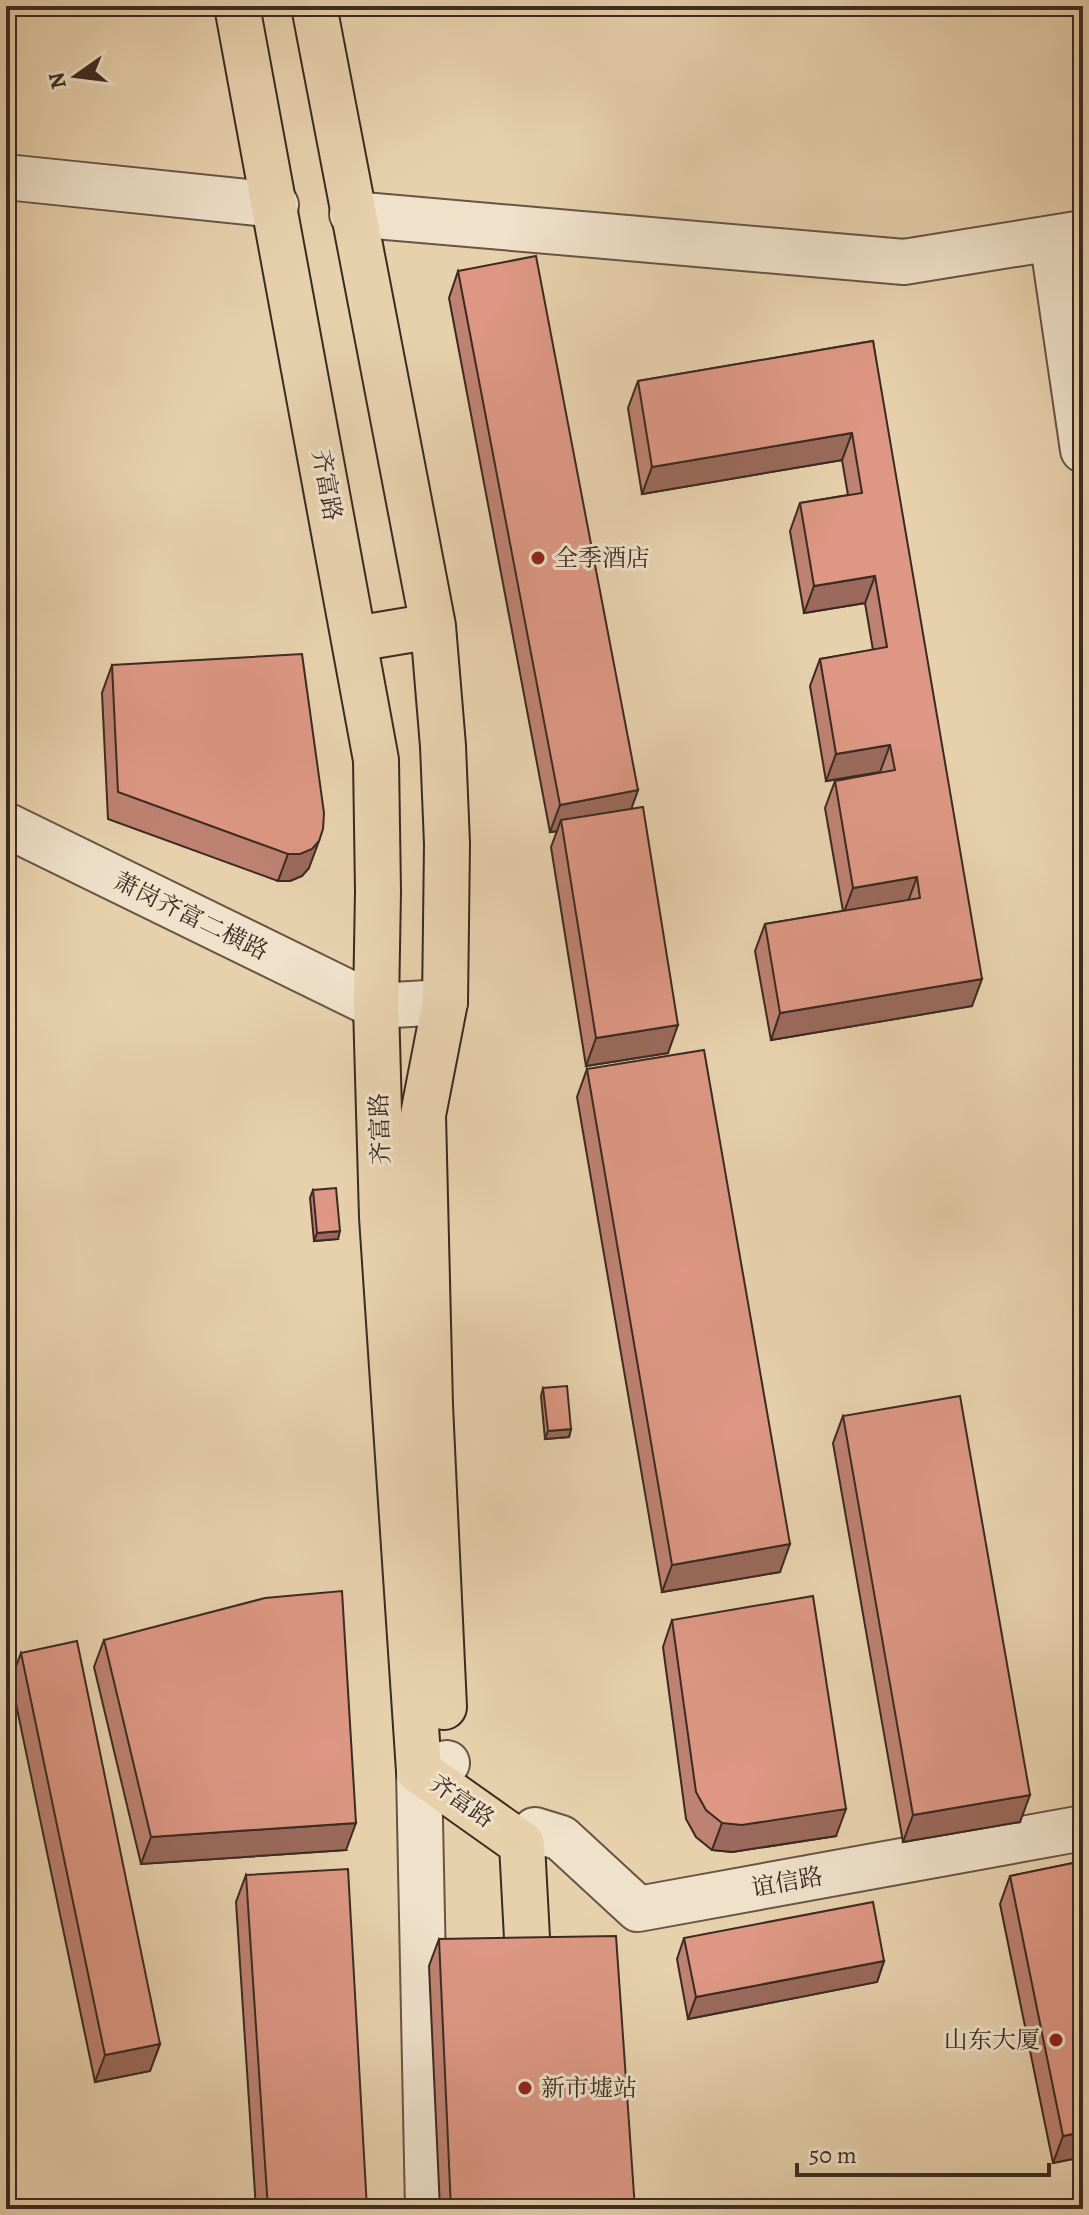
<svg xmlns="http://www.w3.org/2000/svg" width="1089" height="2215" font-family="Alegreya,'Noto Serif SC',serif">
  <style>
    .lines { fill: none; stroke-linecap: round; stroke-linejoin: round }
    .minor-casing { stroke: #675445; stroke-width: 48 }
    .major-casing { stroke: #3c2a22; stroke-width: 48 }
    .minor { stroke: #efe1ca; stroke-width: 44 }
    .major { stroke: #e7d1ad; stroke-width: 44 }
    .wall { fill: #be8272; stroke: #3c2a22; stroke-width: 2 }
    .shaded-wall { fill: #9b6a5c; stroke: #3c2a22; stroke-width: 2 }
    .building { fill: #dd9784; stroke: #3c2a22; stroke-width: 2 }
    .poi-dot { fill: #8f2418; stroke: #efe1ca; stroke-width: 3 }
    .labels { text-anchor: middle; stroke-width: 6; stroke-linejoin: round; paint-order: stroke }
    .street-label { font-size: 24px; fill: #3c2a22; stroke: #efe1ca }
    .poi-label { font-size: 24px; fill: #3c2a22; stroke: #efe1ca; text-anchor: start }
  </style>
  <rect width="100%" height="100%" fill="#e7d1ad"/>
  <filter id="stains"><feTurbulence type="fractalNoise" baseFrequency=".0025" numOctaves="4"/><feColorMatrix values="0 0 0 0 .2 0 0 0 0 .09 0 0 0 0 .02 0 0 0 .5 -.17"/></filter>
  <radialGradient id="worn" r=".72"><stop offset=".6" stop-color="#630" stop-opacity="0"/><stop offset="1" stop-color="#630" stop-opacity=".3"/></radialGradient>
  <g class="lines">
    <!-- minor casing -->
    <g class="minor-casing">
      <path id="minor" d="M6 177 276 205
        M352 214 904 262 1083 233
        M1052 238 1083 450
        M6 825 376 1006 445 1002
        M522 1844 535 1830 561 1838 638 1909 1083 1828
        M428 2209 419 1771 447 1763"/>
    </g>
    <!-- major casing -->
    <g class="major-casing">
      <path id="major" d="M237 6 376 760 378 891 376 1006 382 1217 419 1771 522 1844 530 1995
        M314 6 433 626 443 746 447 844 445 1002 423 1115 430 1405 444 1707
        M355 639 433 626"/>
    </g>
    <!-- minor -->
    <use href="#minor" class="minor"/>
    <!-- major -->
    <use href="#major" class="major"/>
  </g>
  <!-- wall -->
  <path class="wall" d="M458 271 638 790 631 809 668 1053 586 1066 551 847 557 831 550 832 449 298Z
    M873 341 972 1006 771 1040 755 951 765 924 843 911 825 808 835 781 880 773 826 781 810 686 820 659 873 650 865 603 804 613 790 531 800 503 848 495 842 460 642 494 628 408 638 381Z
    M112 665 309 868 302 876 290 881H278L108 819 102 693Z
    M587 1069 780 1572 662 1592 577 1097Z
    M313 1190 338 1239 314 1241 310 1198Z
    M543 1388 571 1429 569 1437 545 1439 541 1396Z
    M843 1416 1020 1822 903 1842 833 1443Z
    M672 1620 836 1836 732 1852 712 1850 696 1837 686 1819 663 1647Z
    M104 1640 346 1850 141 1864 94 1667Z
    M21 1653 160 2044 150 2071 95 2082 11 1680Z
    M1083 1861V2157L1053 2163 1000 1904 1010 1876Z
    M246 1875 367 2209H256L236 1902Z
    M684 1938 884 1961 877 1982 688 2019 677 1959Z
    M439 1939 635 2209H440L429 1966Z"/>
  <!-- shaded-wall -->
  <path class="shaded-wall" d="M852 433 842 460 642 494 652 467Z
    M875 576 865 603 804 613 814 586Z
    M6 639H16L6 666Z
    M890 745 880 772 826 781 836 754Z
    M638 790 628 818 561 820 557 831 550 832 560 805Z
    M319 841 309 868 302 876 290 881H278L288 854Z
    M917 877 907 904 843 915 853 888Z
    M982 979 972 1006 771 1040 780 1013Z
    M678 1025 668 1053 586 1066 596 1038Z
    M340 1231 338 1239 314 1241 317 1233Z
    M571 1429 569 1437 545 1439 548 1431Z
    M790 1544 780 1572 662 1592 672 1565Z
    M1030 1795 1020 1822 903 1842 913 1815Z
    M846 1809 836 1836 732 1852 712 1850 722 1823Z
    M356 1823 346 1850 141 1864 151 1837Z
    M884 1961 877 1982 688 2019 696 1997Z
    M160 2044 150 2071 95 2082 105 2055Z
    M1083 2132V2157L1053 2163 1063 2136Z"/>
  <!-- building -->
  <path class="building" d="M536 256 638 790 560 805 458 271Z
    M873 341 982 979 780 1013 765 924 920 898 917 877 853 888 835 781 895 770 890 745 836 754 820 659 887 647 875 576 814 586 800 503 862 493 852 433 652 467 638 381Z
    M6 444 15 449 16 639H6Z
    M302 654 324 813 323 829 319 841 312 849 300 854H288L118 792 112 665Z
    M643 807 678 1025 596 1038 561 820Z
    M704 1050 790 1544 672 1565 587 1069Z
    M336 1188 340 1231 317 1233 313 1190Z
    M567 1386 571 1429 548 1431 543 1388Z
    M960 1396 1030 1795 913 1815 843 1416Z
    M342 1591 356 1823 151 1837 104 1640 265 1598Z
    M813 1596 846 1809 742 1825 722 1823 706 1810 696 1792 672 1620Z
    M77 1641 160 2044 105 2055 21 1653Z
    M1083 1861V2132L1063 2136 1010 1876Z
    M348 1869 367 2209H268L246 1875Z
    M873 1902 884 1961 696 1997 684 1938Z
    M616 1936 635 2209H451L439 1939Z"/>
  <!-- markers -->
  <g class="poi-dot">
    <circle cx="538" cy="558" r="8"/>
    <circle cx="1056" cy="2040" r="8"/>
    <circle cx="525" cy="2088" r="8"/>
  </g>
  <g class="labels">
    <!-- street labels -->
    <g class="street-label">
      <text transform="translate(327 485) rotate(80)" y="8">齐富路</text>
      <text transform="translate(191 916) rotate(26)" y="8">萧岗齐富二横路</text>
      <text transform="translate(380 1129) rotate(-92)" y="8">齐富路</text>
      <text transform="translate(462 1801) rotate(35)" y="8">齐富路</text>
      <text transform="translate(787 1882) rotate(-10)" y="8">谊信路</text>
    </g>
    <!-- poi labels -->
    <g class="poi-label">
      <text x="554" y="566">全季酒店</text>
      <text x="1040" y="2048" text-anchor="end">山东大厦</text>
      <text x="541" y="2096">新市墟站</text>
    </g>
  </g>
  <!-- margin -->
  <rect width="1089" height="2215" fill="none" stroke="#e7d1ad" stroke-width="32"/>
  <rect x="8" y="8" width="1073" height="2199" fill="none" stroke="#3c2a22" stroke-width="4"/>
  <rect x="16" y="16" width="1057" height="2183" fill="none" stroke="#3c2a22" stroke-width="2"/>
  <!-- north arrow -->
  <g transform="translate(76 76) rotate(256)" stroke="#efe1ca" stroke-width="6" paint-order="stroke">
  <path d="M0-6L14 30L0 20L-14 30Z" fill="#3c2a22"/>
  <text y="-12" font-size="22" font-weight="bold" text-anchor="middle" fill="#3c2a22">N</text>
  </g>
  <!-- scale -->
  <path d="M797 2163v12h252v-12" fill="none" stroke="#3c2a22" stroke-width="4"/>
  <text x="809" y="2163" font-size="24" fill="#3c2a22" stroke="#efe1ca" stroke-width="6" paint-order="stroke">50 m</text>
  <rect width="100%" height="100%" filter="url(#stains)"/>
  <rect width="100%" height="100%" fill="url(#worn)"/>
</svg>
